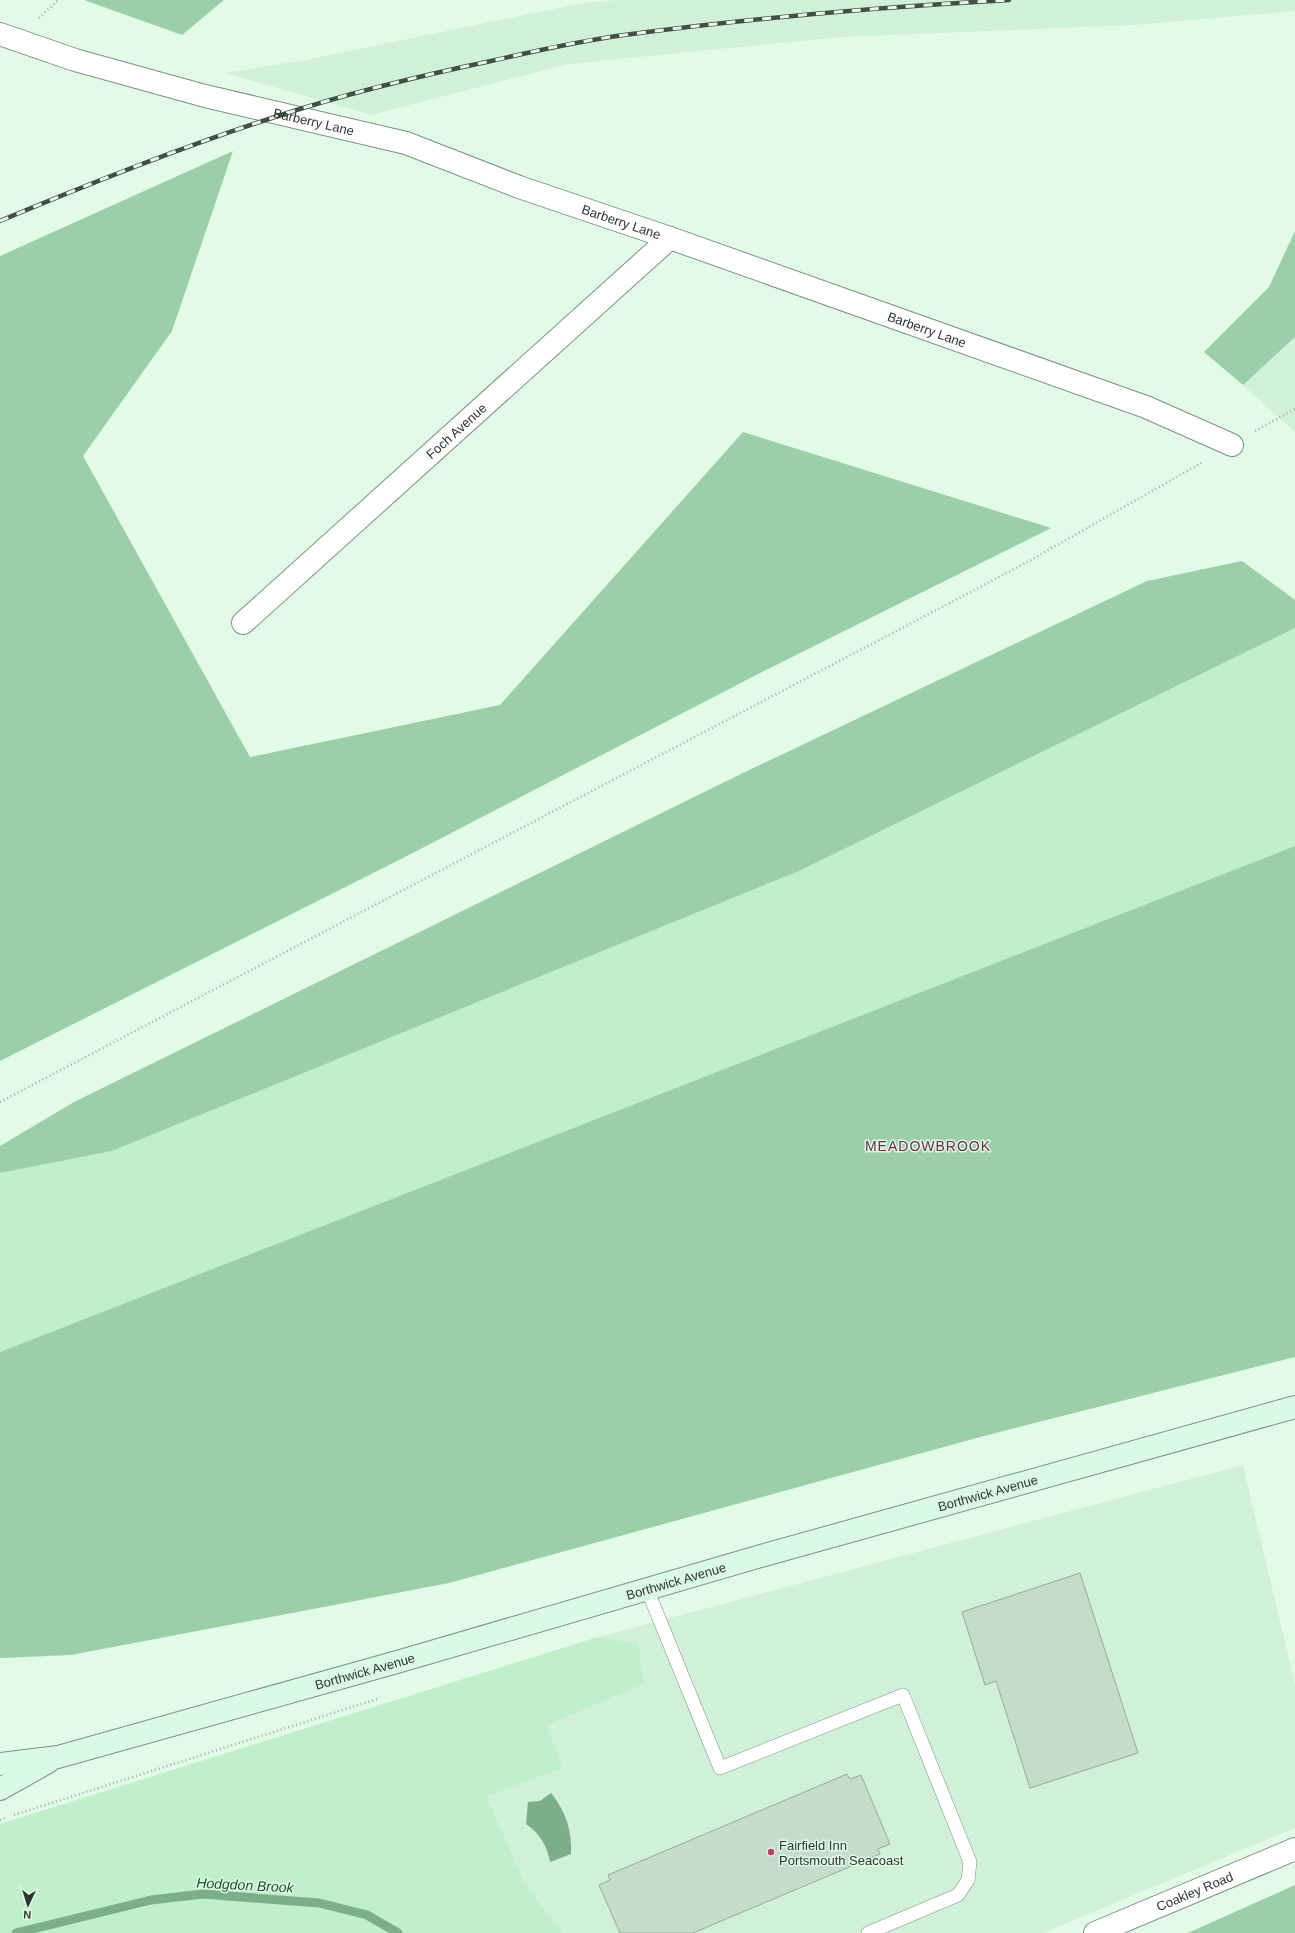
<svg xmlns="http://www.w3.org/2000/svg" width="1295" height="1933" font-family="Arial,sans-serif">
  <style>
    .built { fill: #d0f0d8 }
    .green { fill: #c0efcc }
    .forest { fill: #9bcfa9 }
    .water { fill: #7bae89 }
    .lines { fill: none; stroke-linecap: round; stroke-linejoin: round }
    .stream { stroke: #7bae89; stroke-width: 9 }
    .building { fill: #c4ddca; stroke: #93ab99 }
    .lane-casing { stroke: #7b9381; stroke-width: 14 }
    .street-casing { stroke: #7b9381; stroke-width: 24 }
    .secondary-casing { stroke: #7b9381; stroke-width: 24 }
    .path { stroke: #9aae9f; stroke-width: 2.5; stroke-dasharray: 1 3; stroke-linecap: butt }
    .lane { stroke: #fff; stroke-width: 13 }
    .street { stroke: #fff; stroke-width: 22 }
    .secondary { stroke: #dbfae5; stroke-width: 22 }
    .rail-casing { stroke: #434f45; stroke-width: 4.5 }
    .rail { stroke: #e1fbe7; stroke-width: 3; stroke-dasharray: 9; stroke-linecap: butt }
    .poi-dot { fill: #c4386b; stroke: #e1fbe7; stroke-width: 1.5 }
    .labels { text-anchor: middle; stroke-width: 3; stroke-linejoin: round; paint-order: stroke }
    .street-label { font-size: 13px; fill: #2c362e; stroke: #e1fbe7 }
    .poi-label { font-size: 13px; fill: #2c362e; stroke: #e1fbe7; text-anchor: start }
    .neighbourhood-label { font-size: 14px; letter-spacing: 1px; fill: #6f2a41; stroke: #e1fbe7 }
    .water-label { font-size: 14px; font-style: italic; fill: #16512d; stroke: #e1fbe7 }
  </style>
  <rect width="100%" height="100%" fill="#e1fbe7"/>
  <!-- built -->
  <path class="built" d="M616 0H1295V11L1133 25 841 37 568 64 371 115 225 73 306 60 578 4Z
    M1295 337V432L1243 385Z
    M1243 1465 1295 1685V1828L1043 1933H0V1824L595 1638Z"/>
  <!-- green -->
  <path class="green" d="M1295 628V846L0 1352V1173L112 1151 799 871Z
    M595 1638 638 1643 644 1684 546 1725 563 1768 486 1796 525 1884 562 1933H0V1824Z"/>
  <!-- forest -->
  <path class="forest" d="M84 0H224L182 35Z
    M233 151 172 331 83 456 250 757 500 705 743 432 1051 528 762 672 403 858 0 1061V256Z
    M1295 231V337L1243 385 1204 352 1269 287Z
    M1242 561 1295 600V628L799 871 112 1151 0 1173V1146L74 1102 747 771 1147 581Z
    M1295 846V1357L984 1436 449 1583 71 1655 0 1658V1352Z
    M1295 1885V1933H1188Z"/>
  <!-- water -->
  <path class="water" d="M551 1793C566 1812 572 1830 571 1854L550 1862C547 1845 540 1834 526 1824L528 1802 540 1801Z"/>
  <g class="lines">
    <!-- stream -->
    <path class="stream" d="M16 1933 151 1900 203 1894 319 1903 367 1915 398 1933"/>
  </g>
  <!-- building -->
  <path class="building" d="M1080 1573 1138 1753 1030 1788 996 1681 985 1685 962 1612Z
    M847 1774 850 1779 861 1775 890 1844 878 1849 880 1854 693 1933H620L599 1885 610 1880 608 1875Z"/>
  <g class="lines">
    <!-- lane casing -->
    <g class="lane-casing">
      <path id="lane" d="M647 1589 720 1768 903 1695 970 1862 968 1880 958 1895 868 1933"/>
    </g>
    <!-- street casing -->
    <g class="street-casing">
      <g id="street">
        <path id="s1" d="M0 34 75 60 205 96 406 143 519 187 670 238 1146 407 1232 445"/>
        <path id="s2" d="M243 623 670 238"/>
        <path id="s3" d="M1095 1933 1295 1849"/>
      </g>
    </g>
    <!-- secondary casing -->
    <g class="secondary-casing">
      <g id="secondary">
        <path id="s4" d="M0 1764 58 1757 397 1662 761 1556 1295 1407"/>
        <path d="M0 1789 48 1762"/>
      </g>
    </g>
    <!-- path -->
    <path class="path" d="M39 18 58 0
      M1255 431 1295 409
      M0 1102 1022 565 1203 462
      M14 1815 380 1698
      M0 1820 7 1817"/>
    <!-- lane -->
    <use href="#lane" class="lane"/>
    <!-- street -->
    <use href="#street" class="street"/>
    <!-- secondary -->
    <use href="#secondary" class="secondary"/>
    <!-- rail casing -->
    <g class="rail-casing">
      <path id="rail" d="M0 221C91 183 184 146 278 116 348 93 419 76 491 61 535 51 579 41 624 35 752 18 881 7 1009 0"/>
    </g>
    <!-- rail -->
    <use href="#rail" class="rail"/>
  </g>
  <!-- markers -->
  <circle class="poi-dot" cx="771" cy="1852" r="4"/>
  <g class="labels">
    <!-- street labels -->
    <g class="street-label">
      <text dy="5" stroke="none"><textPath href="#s1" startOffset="326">Barberry Lane</textPath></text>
      <text dy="5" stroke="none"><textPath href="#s1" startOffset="650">Barberry Lane</textPath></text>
      <text dy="5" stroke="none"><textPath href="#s1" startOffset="974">Barberry Lane</textPath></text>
      <text dy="5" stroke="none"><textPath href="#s2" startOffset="287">Foch Avenue</textPath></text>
      <text dy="5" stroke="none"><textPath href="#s4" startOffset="1025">Borthwick Avenue</textPath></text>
      <text dy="5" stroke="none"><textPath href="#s4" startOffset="701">Borthwick Avenue</textPath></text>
      <text dy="5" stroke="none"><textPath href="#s4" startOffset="377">Borthwick Avenue</textPath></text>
      <text dy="5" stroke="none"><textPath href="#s3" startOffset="108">Coakley Road</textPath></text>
    </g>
    <!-- poi labels -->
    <g class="poi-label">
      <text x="779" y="1850">Fairfield Inn<tspan x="779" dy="15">Portsmouth Seacoast</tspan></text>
    </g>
    <!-- neighbourhood labels -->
    <g class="neighbourhood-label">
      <text x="928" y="1151">MEADOWBROOK</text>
    </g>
    <!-- water labels -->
    <g class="water-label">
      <text transform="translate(245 1885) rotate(3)" y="5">Hodgdon Brook</text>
    </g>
  </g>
  <!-- north arrow -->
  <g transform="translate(28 1905) rotate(184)" stroke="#e1fbe7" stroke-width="3" paint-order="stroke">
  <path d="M0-3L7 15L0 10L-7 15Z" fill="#2c362e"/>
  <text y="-6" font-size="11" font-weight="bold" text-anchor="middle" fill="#2c362e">N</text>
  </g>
</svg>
